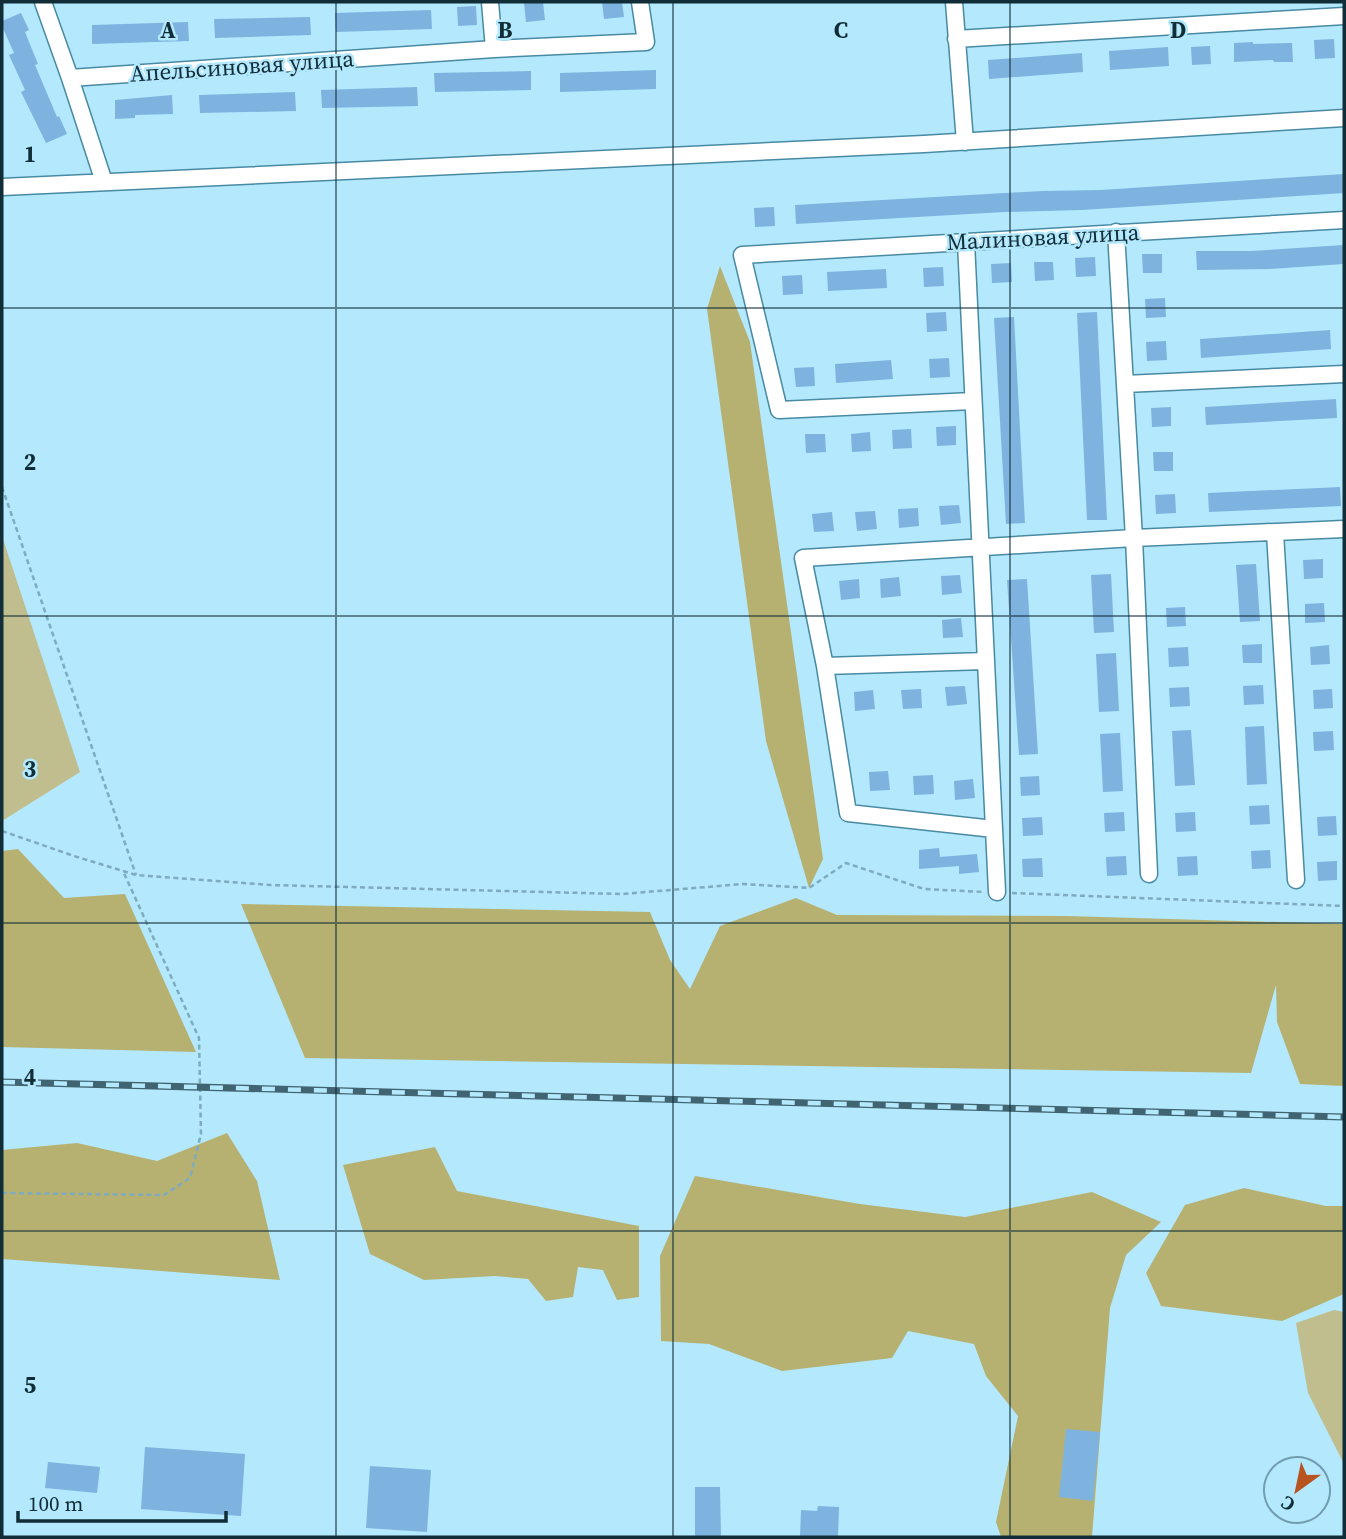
<svg xmlns="http://www.w3.org/2000/svg" width="1346" height="1539" font-family="'Source Serif 4',serif">
  <style>
    .green { fill: #c0bd8e }
    .forest { fill: #b6b171 }
    .building { fill: #7eb3df }
    .lines { fill: none; stroke-linecap: round; stroke-linejoin: round }
    .minor-casing { stroke: #488aa2; stroke-width: 19 }
    .path { stroke: #7eabbd; stroke-width: 2.5; stroke-dasharray: 5 3.5; stroke-linecap: butt }
    .minor { stroke: #fff; stroke-width: 16 }
    .rail-casing { stroke: #406471; stroke-width: 7 }
    .rail { stroke: #b3e8fd; stroke-width: 4.5; stroke-dasharray: 13; stroke-linecap: butt }
    .grid { fill: none; stroke: #112d37; stroke-width: 2; stroke-opacity: 0.55 }
    .labels { text-anchor: middle; stroke-width: 5; stroke-linejoin: round; paint-order: stroke }
    .street-label { font-size: 23px; fill: #112d37; stroke: #b3e8fd }
    .grid-label { font-size: 23px; text-anchor: middle; font-weight: bold; fill: #112d37; stroke: #b3e8fd; stroke-width: 5; stroke-linejoin: round; paint-order: stroke }
  </style>
  <rect width="100%" height="100%" fill="#b3e8fd"/>
  <!-- green -->
  <path class="green" d="M2 536 80 772 2 821Z
    M1334 1310 1344 1312V1464L1308 1393 1296 1323Z"/>
  <!-- forest -->
  <path class="forest" d="M720 266 750 342 823 859 809 888 766 741 707 309Z
    M18 849 64 898 125 894 196 1052 2 1047V851Z
    M796 898 837 915 1067 916 1344 924V1086L1300 1084 1277 1022 1276 985 1251 1073 305 1058 241 904 650 912 670 960 690 989 720 926Z
    M227 1133 257 1181 280 1280 2 1259V1150L77 1143 157 1161Z
    M435 1147 457 1191 639 1226V1297L617 1300 603 1270 578 1267 573 1297 546 1301 528 1279 495 1276 424 1280 370 1254 343 1165Z
    M695 1176 860 1204 965 1217 1092 1192 1161 1222 1126 1255 1110 1308 1092 1537H1001L996 1522 1018 1416 986 1376 974 1344 908 1331 892 1358 782 1371 709 1344 661 1341 660 1256Z
    M1244 1188 1326 1206H1344V1294L1282 1321 1161 1306 1146 1273 1185 1205Z"/>
  <!-- building -->
  <path class="building" d="M537 2H543L545 20 526 22 524 3Z
    M602 2H622L624 17 604 19Z
    M476 6 477 25 458 26 457 7Z
    M431 10 432 29 336 32 335 13Z
    M21 13 29 30 25 32 38 64 35 65 57 117 59 116 67 134 46 143 21 92 25 90 9 55 14 53 2 26V21Z
    M310 17 311 35 215 38 214 19Z
    M188 22 189 41 92 44V25Z
    M1334 39 1335 58 1315 59 1314 40Z
    M1253 42V44L1292 43 1293 62H1274L1273 60 1234 62V43Z
    M1210 46 1211 64 1192 65 1191 47Z
    M1168 47 1169 66 1110 70 1109 51Z
    M1082 53 1083 72 989 79 988 60Z
    M656 70V89L560 92V73Z
    M531 71V90L435 92 434 73Z
    M417 87 418 106 322 108 321 90Z
    M295 92 296 111 200 113 199 95Z
    M172 95 173 114 135 115V118L115 119V100Z
    M1344 174V193L1082 210 1004 212 796 224 795 205 1042 191 1101 190Z
    M774 207 775 226 755 227 754 208Z
    M1344 245V264L1270 269 1197 270 1196 251H1251Z
    M1142 254H1162V273H1143Z
    M1095 257 1096 276 1076 277 1075 258Z
    M1034 262H1053L1054 280 1035 281Z
    M1011 263 1012 282 992 283 991 264Z
    M943 267 944 286 924 287 923 268Z
    M886 269 887 288 828 291 827 272Z
    M802 275 803 294 783 295 782 276Z
    M1165 298 1166 317 1146 318 1145 299Z
    M946 312 947 331 927 332 926 313Z
    M1097 312 1107 520H1087L1077 313Z
    M1014 317 1025 523 1006 524 994 318Z
    M1330 330 1331 349 1201 358 1200 339Z
    M1166 341 1167 360 1147 361 1146 342Z
    M949 358 950 377 930 378 929 359Z
    M891 360 893 379 836 383 835 364Z
    M814 367 815 386 796 387 794 368Z
    M1336 399 1337 418 1206 425 1205 407Z
    M1171 407V426L1152 427 1151 408Z
    M956 426V445L937 446 936 427Z
    M911 429 912 448 893 449 892 430Z
    M870 432 871 451 852 452 851 434Z
    M805 434H825L826 452 806 453Z
    M1153 452H1173V471H1154Z
    M1340 487 1341 506 1209 512 1208 493Z
    M1175 494 1176 513 1156 514 1155 495Z
    M959 505 961 523 941 525 939 506Z
    M918 508 919 526 899 528 898 509Z
    M875 511 877 529 857 531 855 512Z
    M832 512 834 531 814 532 812 514Z
    M1323 559V578L1304 579 1303 560Z
    M1256 564 1260 621 1240 622 1236 565Z
    M1111 574 1114 632 1094 633 1091 575Z
    M960 575 962 593 942 595 941 576Z
    M899 577 901 596 881 598 880 579Z
    M859 579 860 598 841 600 839 581Z
    M1027 579 1038 754 1019 755 1007 580Z
    M1324 603 1325 622 1305 623V604Z
    M1185 607 1186 626 1167 627 1166 608Z
    M961 618 963 637 943 638 942 620Z
    M1262 644V663H1243L1242 645Z
    M1329 645 1330 664 1311 665 1310 647Z
    M1188 647 1189 666 1169 667 1168 648Z
    M1116 653 1119 711 1099 712 1096 654Z
    M1263 685 1264 704 1244 705 1243 686Z
    M965 686 967 704 947 706 945 687Z
    M1189 687 1190 706 1170 707 1169 688Z
    M921 689 922 708 903 709 901 690Z
    M1332 689 1333 708 1314 709 1313 690Z
    M873 690 875 709 855 711 854 692Z
    M1264 726 1267 784 1247 785 1245 727Z
    M1191 730 1195 785 1175 786 1172 731Z
    M1333 731 1334 750 1314 751 1313 732Z
    M1120 733 1123 791 1103 792 1100 734Z
    M888 771 890 790 870 791 869 772Z
    M933 775 934 794 914 795 913 776Z
    M1039 776 1040 795 1021 796 1020 777Z
    M973 779 975 798 955 800 954 781Z
    M1269 805 1270 824 1250 825 1249 806Z
    M1124 812 1125 831 1105 832 1104 813Z
    M1195 812 1196 831 1176 832 1175 813Z
    M1336 816 1337 835 1318 836 1317 817Z
    M1042 817 1043 835 1023 836 1022 818Z
    M939 848 940 857 977 854 979 872 959 874V866L919 869V850Z
    M1270 850 1271 868 1252 869 1251 851Z
    M1126 856 1127 875 1107 876 1106 857Z
    M1197 856 1198 875 1178 876 1177 857Z
    M1042 858 1043 877H1023L1022 859Z
    M1337 861V880L1318 881 1317 862Z
    M1066 1429 1100 1432 1093 1501 1059 1497Z
    M145 1447 245 1454 241 1516 141 1509Z
    M48 1462 100 1467 97 1493 45 1488Z
    M370 1466 431 1470 427 1532 366 1528Z
    M695 1487H720L721 1536H695Z
    M818 1506 839 1507 838 1537H800L801 1510 817 1511Z"/>
  <g class="lines">
    <!-- minor casing -->
    <g class="minor-casing">
      <path id="minor" d="M43 2 70 78 494 49 646 42 640 2
        M490 2 494 49
        M954 2 965 142
        M956 39 1344 16
        M70 78 104 182
        M2 187 924 144 1344 118
        M1116 232 1134 538 1149 874
        M966 242 997 892
        M1125 384 1344 374
        M973 401 779 410 742 255 1344 220
        M1275 533 1296 880
        M825 666 985 661
        M994 829 848 813 825 666 803 558 1134 538 1344 529"/>
    </g>
    <!-- path -->
    <path class="path" d="M2 487 136 875
      M2 831 74 856 136 875 270 885 622 894 743 884 809 888 846 863 924 889 984 892
      M1012 893 1344 906
      M2 1193 164 1195 190 1178 201 1134 199 1038 123 871"/>
    <!-- minor -->
    <use href="#minor" class="minor"/>
    <!-- rail casing -->
    <g class="rail-casing">
      <path id="rail" d="M2 1082 1344 1117"/>
    </g>
    <!-- rail -->
    <use href="#rail" class="rail"/>
  </g>
  <!-- grid -->
  <path class="grid" d="M336 2V1537M673 2V1537M1010 2V1537M2 308H1344M2 616H1344M2 923H1344M2 1231H1344"/>
  <g class="labels">
    <!-- street labels -->
    <g class="street-label">
      <text transform="translate(242 66) rotate(-4)" y="8">Апельсиновая улица</text>
      <text transform="translate(1043 237) rotate(-3)" y="8">Малиновая улица</text>
    </g>
  </g>
  <g class="grid-label">
    <text x="168" y="38">A</text>
    <text x="505" y="38">B</text>
    <text x="841" y="38">C</text>
    <text x="1178" y="38">D</text>
    <text x="30" y="162">1</text>
    <text x="30" y="470">2</text>
    <text x="30" y="777">3</text>
    <text x="30" y="1085">4</text>
    <text x="30" y="1393">5</text>
  </g>
  <!-- border -->
  <rect width="1346" height="1539" fill="none" stroke="#112d37" stroke-width="7"/>
  <!-- north arrow -->
  <g transform="translate(1297 1490) rotate(213)"><circle r="33" fill="#b3e8fd" stroke="#729dae" stroke-width="2"/>
  <path d="M0-5L12 26L0 18L-12 26Z" fill="#b85420"/>
  <text y="-10" font-size="19" font-weight="bold" text-anchor="middle" fill="#112d37">С</text>
  </g>
  <!-- scale -->
  <path d="M18 1511v10h208v-10" fill="none" stroke="#112d37" stroke-width="3.5"/>
  <text x="28" y="1511" font-size="21" fill="#112d37" stroke="#b3e8fd" stroke-width="5" paint-order="stroke">100 m</text>
</svg>
